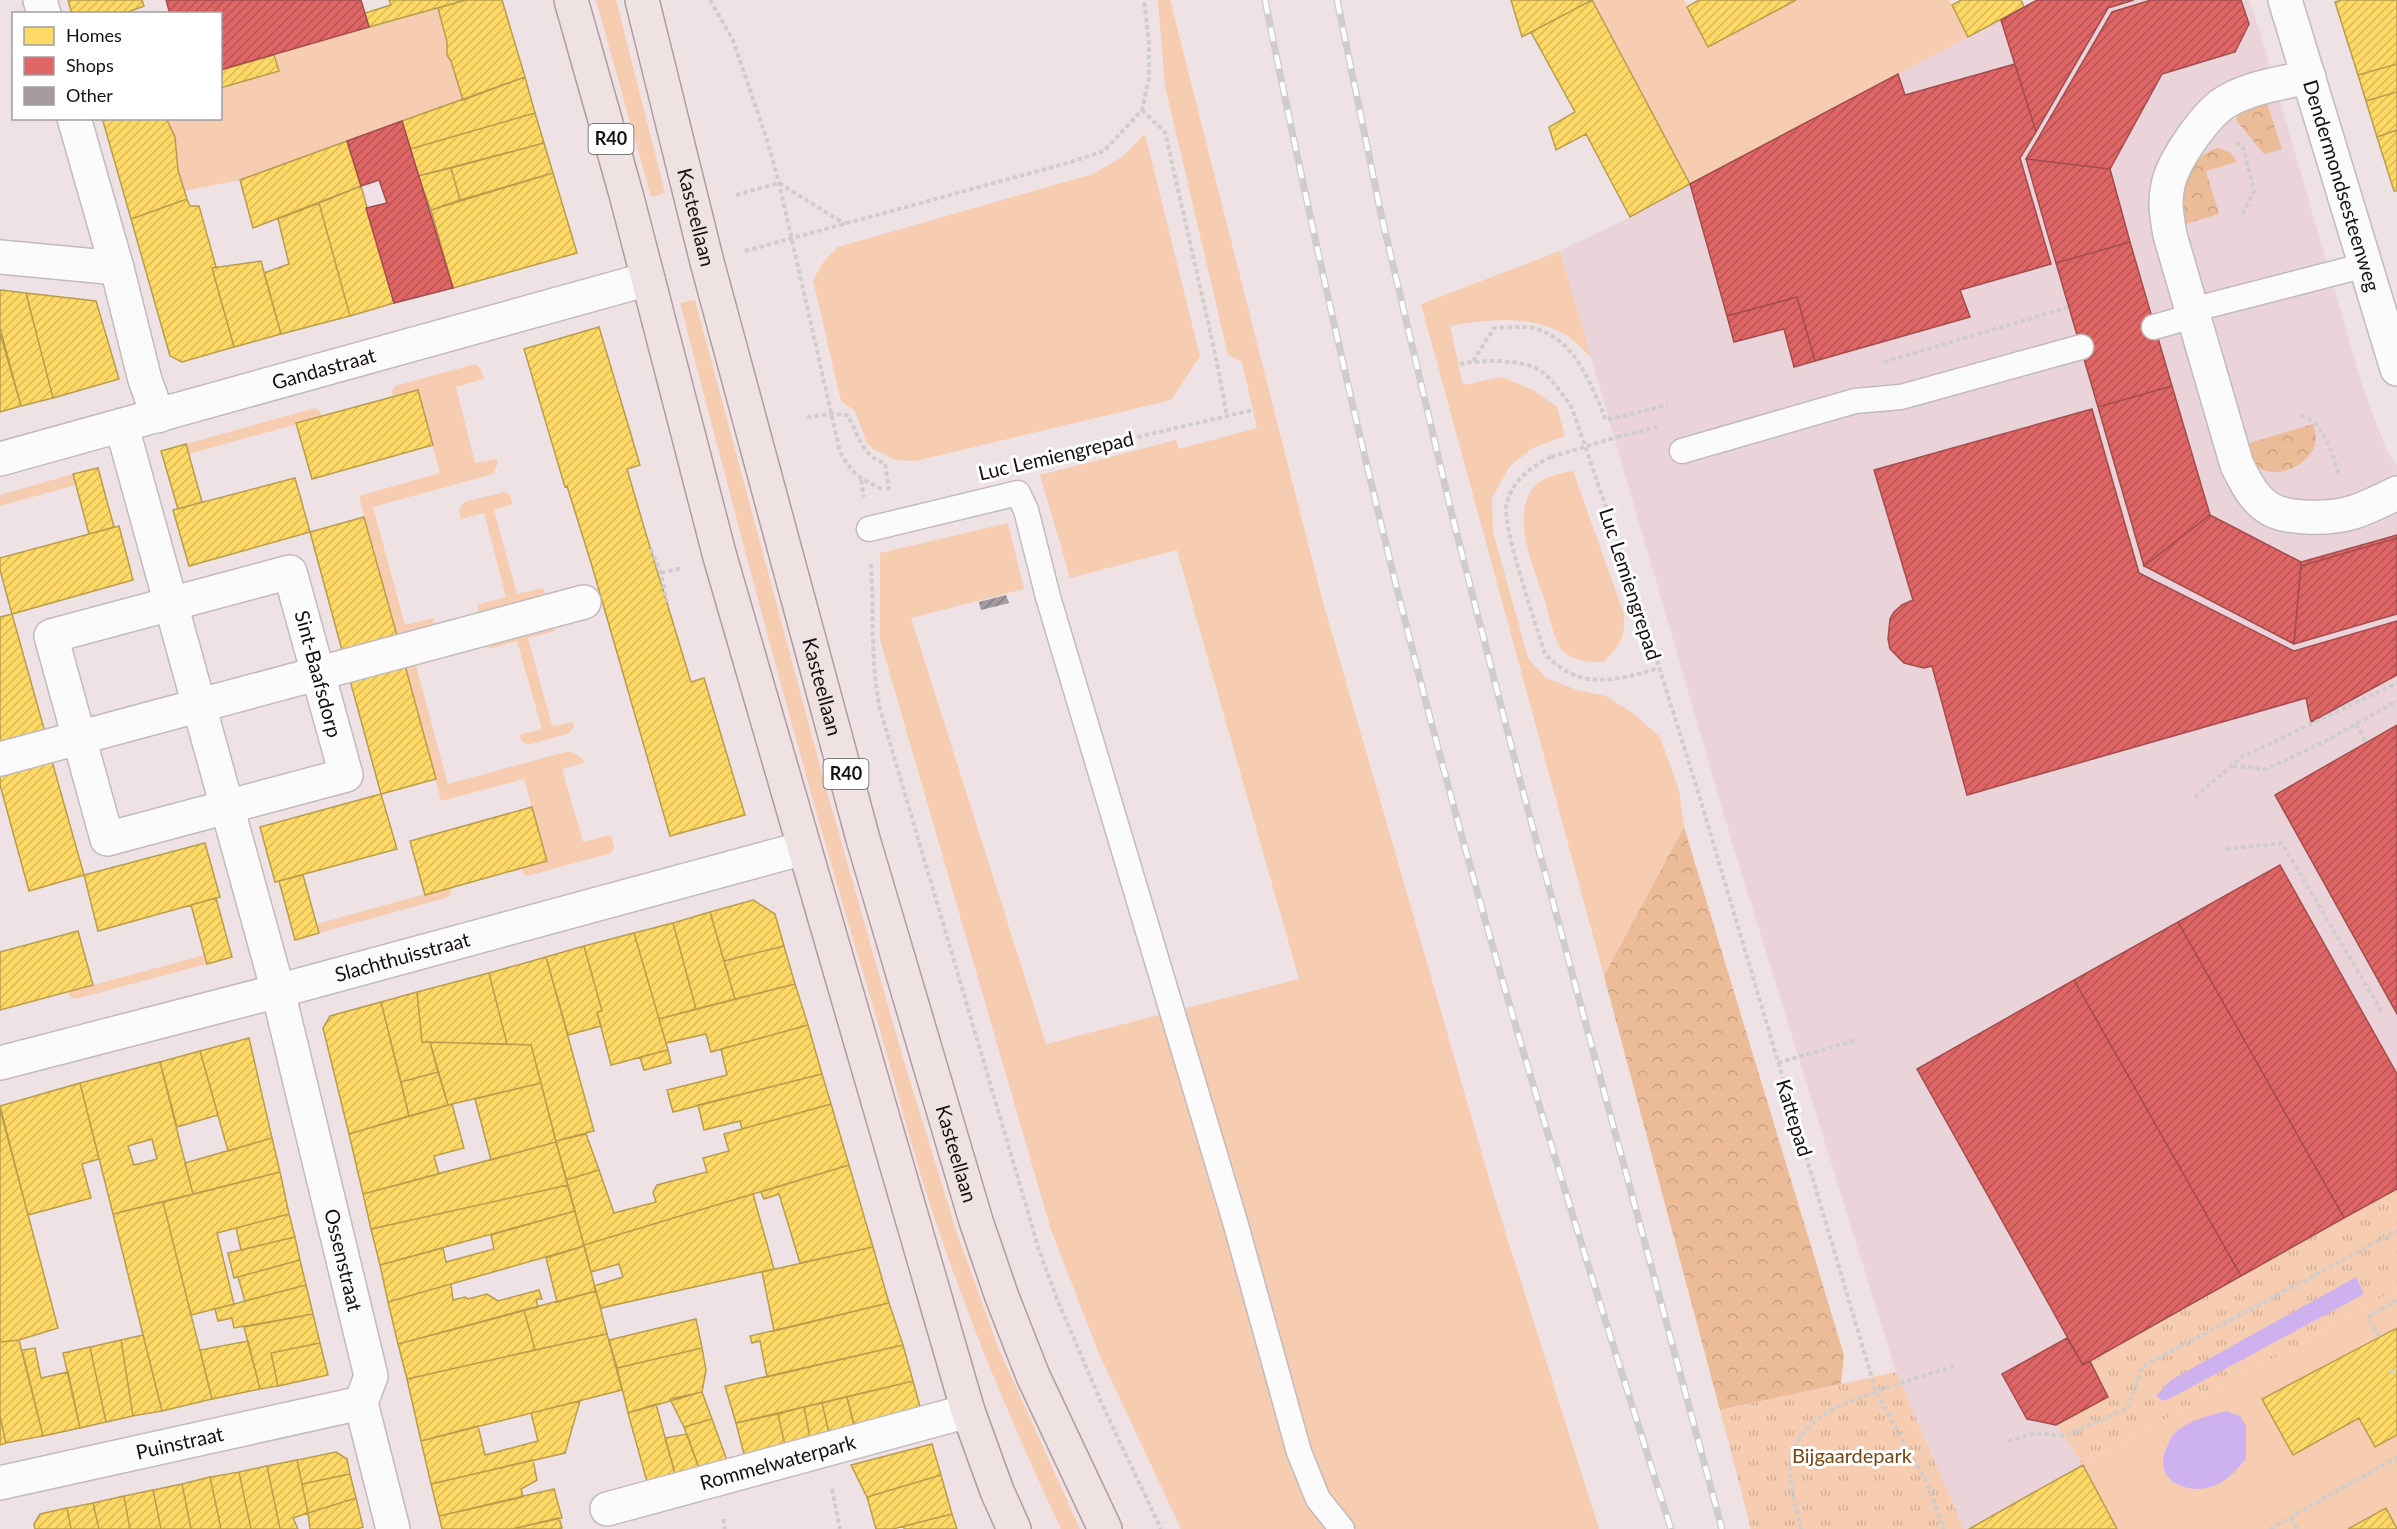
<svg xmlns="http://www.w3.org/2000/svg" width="2397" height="1529" font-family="Lato,sans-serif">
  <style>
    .built { fill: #ead4d9 }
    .green { fill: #f6cdb1 }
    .forest { fill: url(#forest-crowns) }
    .park { fill: url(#park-tufts) }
    .water { fill: #ceb2ef }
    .homes { fill: url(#homes-hatch); stroke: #b99d4d; stroke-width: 1.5; fill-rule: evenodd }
    .shops { fill: url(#shops-hatch); stroke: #a44c4d; stroke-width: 1.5 }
    .building { fill: url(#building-hatch) }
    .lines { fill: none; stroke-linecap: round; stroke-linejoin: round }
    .service-casing { stroke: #c3babc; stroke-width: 27 }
    .pedestrian-casing { stroke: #c3babc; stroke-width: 36 }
    .minor-casing { stroke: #c3babc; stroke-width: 36 }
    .secondary-casing { stroke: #c3babc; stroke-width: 36 }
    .primary-casing { stroke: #b29c9a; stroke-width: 36 }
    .path { stroke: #d0cdcd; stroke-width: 4; stroke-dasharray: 4.5 3; stroke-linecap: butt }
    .service { stroke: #fcfbfb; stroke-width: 24 }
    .pedestrian { stroke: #fcfbfb; stroke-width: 33 }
    .minor { stroke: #fcfbfb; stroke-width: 33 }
    .secondary { stroke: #fcfbfb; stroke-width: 33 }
    .primary { stroke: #eee3e2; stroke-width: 33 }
    .rail-casing { stroke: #cfcccd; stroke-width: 7 }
    .rail { stroke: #fff; stroke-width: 4.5; stroke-dasharray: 14; stroke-linecap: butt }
    .path-bridge { stroke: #d0cdcd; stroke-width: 4; stroke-dasharray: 4.5 3; stroke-linecap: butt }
    .labels { text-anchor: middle; stroke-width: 6; stroke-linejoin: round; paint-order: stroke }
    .shield { fill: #fff; stroke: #5d5859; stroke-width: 1.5 }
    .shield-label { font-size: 18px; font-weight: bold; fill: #171012 }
    .street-label { font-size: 20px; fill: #171012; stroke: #fff }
    .park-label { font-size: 20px; fill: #784513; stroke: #fff }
  </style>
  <defs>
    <pattern id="forest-crowns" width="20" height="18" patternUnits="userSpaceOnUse" patternTransform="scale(1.5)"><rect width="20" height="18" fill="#ebbc97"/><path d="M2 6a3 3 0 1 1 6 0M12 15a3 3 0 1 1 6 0" fill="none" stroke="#c9a181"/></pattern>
    <pattern id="park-tufts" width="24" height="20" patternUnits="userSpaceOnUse" patternTransform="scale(1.5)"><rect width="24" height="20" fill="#f6cdb1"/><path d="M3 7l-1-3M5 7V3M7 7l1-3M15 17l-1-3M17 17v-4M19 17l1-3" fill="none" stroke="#d2af97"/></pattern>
    <pattern id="homes-hatch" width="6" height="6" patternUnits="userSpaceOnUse" patternTransform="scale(1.5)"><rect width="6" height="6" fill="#ffd966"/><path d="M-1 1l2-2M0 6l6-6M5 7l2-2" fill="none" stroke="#dab957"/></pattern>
    <pattern id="shops-hatch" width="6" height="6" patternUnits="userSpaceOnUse" patternTransform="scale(1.5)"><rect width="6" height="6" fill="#e06666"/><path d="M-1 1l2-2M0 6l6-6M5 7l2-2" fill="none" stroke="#b55353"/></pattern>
    <pattern id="building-hatch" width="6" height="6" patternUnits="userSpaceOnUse" patternTransform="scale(1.5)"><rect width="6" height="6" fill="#a49ca0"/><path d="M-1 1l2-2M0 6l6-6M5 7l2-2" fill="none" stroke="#857e81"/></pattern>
  </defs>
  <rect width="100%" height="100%" fill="#eee2e5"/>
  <!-- built -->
  <path class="built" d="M2037 0H2249L2260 32 2363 388 2387 451 2397 466V1289L1969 1529H1964L1896 1372 1731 839 1560 251 1630 217Z"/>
  <!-- green -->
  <path class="green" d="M596 0H616L665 193 651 197Z
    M1158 0H1170L1321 595 1495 1199 1599 1529H1181L1100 1356 1051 1230 880 640V553L1008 523 1024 589 911 618 1046 1044 1299 979 1177 550 1070 578 1040 475 1176 440 1179 449 1257 428 1242 362 1228 355 1165 86Z
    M1592 0H1684L1708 47 1796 0H1949L1968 37 1690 184Z
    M438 8 447 42V55L451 61 463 100 240 180 184 191 178 170 175 137 166 119 220 118 221 88 279 71 274 55Z
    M1145 134 1200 356 1171 400 915 461 895 460 873 449 866 441 855 411 841 401 813 280 824 261 838 247 1093 174 1122 157Z
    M1560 251 1591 357C1583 350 1575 340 1566 335 1531 315 1489 318 1450 326L1463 385 1502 377 1533 390 1557 407 1565 436 1533 448 1510 466 1492 498 1493 532 1528 658 1546 678 1577 690 1606 696 1634 714 1660 737 1679 790 1684 827 1604 976 1421 304Z
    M695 300 824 781 903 1058 956 1230 998 1347 1080 1529H1061C1016 1433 975 1337 941 1237 915 1163 897 1088 875 1013 804 778 742 541 680 303Z
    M475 364 480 368 484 379 456 387 475 463 497 459 498 463 493 474 373 507 405 625 433 618 436 629 398 639 359 496 440 473 418 391 393 397 392 391 395 386Z
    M315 408 320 411 322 417 189 454 186 444Z
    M1573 471 1624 614C1625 638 1621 645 1603 662 1589 662 1576 662 1564 652 1555 645 1548 613 1545 601 1534 568 1507 511 1538 483 1547 476 1562 473 1573 471Z
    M73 474 76 485 0 506V495Z
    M504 492 510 495 512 504 494 510 517 594 543 588 547 599 480 617 477 605 506 597 484 513 461 519 459 510 464 502Z
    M552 619 555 631 528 638 552 726 573 722 574 726 570 733 528 745 522 742 519 735 542 729 517 641 489 649 486 637Z
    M441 647 443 658 416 666 448 784 569 751 582 758 584 763 562 769 583 842 611 835 614 847 611 853 527 876 523 873 522 868 547 861 524 779 441 801 403 658Z
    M450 887 451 892 449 897 319 933 317 924Z
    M204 955 207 964 75 999 70 997 68 992Z
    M2397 1289V1328L2262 1399 2359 1418 2375 1447 2397 1435V1529L2385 1508 2348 1529H2117L2083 1465Z"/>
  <!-- forest -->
  <path class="forest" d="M2267 103 2282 149 2264 154 2236 120 2239 113Z
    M2218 148 2230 152 2237 162 2206 171 2219 214 2182 225C2180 199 2187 155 2218 148Z
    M2313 424C2314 429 2316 434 2316 439 2315 465 2269 485 2253 462 2249 457 2248 449 2246 444Z
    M1684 827 1844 1355 1841 1384 1720 1410 1604 976Z"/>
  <!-- park -->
  <path class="park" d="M2397 1189V1289L2083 1465 2056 1425 2108 1397 2090 1361Z
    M1896 1372 1964 1529H1751L1720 1410Z"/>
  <!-- water -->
  <path class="water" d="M2356 1277 2364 1294 2173 1397 2163 1401 2156 1396 2171 1380Z
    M2227 1411 2240 1416 2246 1426V1459C2236 1470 2226 1483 2211 1487 2183 1495 2152 1478 2167 1447 2169 1444 2170 1438 2173 1435 2187 1420 2209 1416 2227 1411Z"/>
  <!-- homes -->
  <path class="homes" d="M68 0H142L144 6 123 14H72Z
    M389 0H466L369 27 365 13 391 5Z
    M466 0H502L525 77 463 100 451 61 447 55V42L438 8Z
    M1511 0H1592L1522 37Z
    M1592 0 1690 184 1630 217 1586 134 1556 150 1549 127 1575 112 1531 32Z
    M1699 0H1796L1708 47 1687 7Z
    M1961 0H2021L2024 7 1968 37 1952 5Z
    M2342 0H2397V64L2358 75 2335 2Z
    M274 55 279 71 220 88V70Z
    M2397 64V92L2366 101 2358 75Z
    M525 77 535 113 410 149 402 121Z
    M2397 92V130L2377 137 2366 101Z
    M535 113 544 143 418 176 410 149Z
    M113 118H166L175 137 178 170 187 199 131 219 103 121Z
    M2397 130V191H2394L2377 137Z
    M347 141 361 186 253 228 240 180Z
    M544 143 553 173 460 200 451 168Z
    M451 168 460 200 431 210 418 176Z
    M553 173 577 253 453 288 431 210Z
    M361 186 394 303 350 316 319 203Z
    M187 199 190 206H199L216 267 212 268 234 347 182 362 170 356 131 219Z
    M319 203 350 316 281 334 264 273 289 264 278 219Z
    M261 261 281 334 234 347 212 268Z
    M0 290 26 293 53 398 21 406 0 328Z
    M26 293 96 301 119 379 53 398Z
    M599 327 640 465 627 469 646 534 691 682 704 678 745 815 670 836 592 566 567 486 565 487 524 349Z
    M0 333 21 406 0 412Z
    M418 390 433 445 312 479 296 423Z
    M186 444 202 502 178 509 161 451Z
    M98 468 114 527 89 534 73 474Z
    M295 478 310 532 189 566 173 510Z
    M364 517 398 639 343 654 310 532Z
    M119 526 133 580 12 614 0 570V558Z
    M12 614 46 736 0 747V617Z
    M403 658 436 779 381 794 348 673Z
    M50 754 84 875 29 891 0 785V767Z
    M381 794 397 849 275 882 260 827Z
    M532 807 547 861 425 895 410 841Z
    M205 843 220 897 98 931 84 875Z
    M303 875 319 933 295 940 279 881Z
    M216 898 232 957 207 964 191 905Z
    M753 900 775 914 784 946 724 961 710 912Z
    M710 912 735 999 696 1009 673 923Z
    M673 923 696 1009 659 1019 634 933Z
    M78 931 93 985 0 1010V952Z
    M634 933 668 1050 611 1065 597 1012 602 1011 584 946Z
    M584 946 602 1011 597 1012 601 1026 568 1035 546 957Z
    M784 946 795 984 735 999 724 961Z
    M546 957 594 1131 556 1141 531 1045 507 1044 489 973Z
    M489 973 507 1044 422 1042 417 992Z
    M795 984 808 1025 711 1052 706 1034 666 1043 659 1019Z
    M417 992 422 1042H430L438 1072 401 1082 381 1002Z
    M381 1002 409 1116 349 1134 323 1028 330 1016Z
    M808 1025 822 1074 673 1112 667 1090 727 1075 721 1049Z
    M249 1038 272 1138 228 1151 200 1051Z
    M430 1042 531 1045 541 1083 448 1105Z
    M668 1050 671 1063 644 1070 640 1057Z
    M200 1051 218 1115 177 1127 160 1062Z
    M160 1062 193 1194 113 1214 80 1083ZM152 1139 157 1159 134 1165 128 1146Z
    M438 1072 448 1105 409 1116 401 1082Z
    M822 1074 831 1104 742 1129 740 1121 704 1130 698 1105Z
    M80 1083 99 1159 82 1164 91 1198 28 1215 0 1106Z
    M541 1083 556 1142 491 1160 475 1099Z
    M452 1104 464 1148 434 1156 439 1174 363 1194 349 1134Z
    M831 1104 849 1165 584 1245 566 1180 599 1170 614 1213 656 1202 653 1192 657 1185 707 1172 703 1158 729 1151 724 1134Z
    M0 1109 58 1328 19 1340 0 1342Z
    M586 1134 599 1170 566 1180 556 1141Z
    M272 1138 280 1172 193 1194 185 1163Z
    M556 1142 568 1185 371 1229 363 1194Z
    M849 1165 873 1247 800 1263 779 1194 764 1199 761 1192Z
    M280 1172 289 1214 217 1233 234 1304 191 1315 163 1202Z
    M568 1185 575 1211 380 1265 371 1229Z
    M753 1194 774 1269 601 1308 594 1286 623 1277 619 1264 591 1272 584 1245Z
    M163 1202 212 1399 162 1411 113 1214Z
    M575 1211 584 1246 388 1302 380 1265 443 1248 446 1262 494 1249 491 1235Z
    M289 1214 295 1237 241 1250 236 1228Z
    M295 1237 300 1260 234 1278 228 1253Z
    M584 1246 596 1291 557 1302 546 1258Z
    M873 1247 889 1303 774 1331 762 1272Z
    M300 1260 306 1285 245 1301 238 1277Z
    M451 1284 453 1300 465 1297 468 1299 487 1294 498 1301 539 1290 542 1299H536L538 1307 398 1344 388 1302Z
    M306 1285 313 1314 234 1328 232 1318 218 1321 215 1309Z
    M596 1291 607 1334 535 1350 524 1310Z
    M889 1303 903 1345 767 1377 760 1341 752 1343 750 1336Z
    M524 1310 535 1350 407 1379 398 1344Z
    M313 1314 320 1343 271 1353 278 1386 260 1389 244 1327Z
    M696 1319 702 1348 617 1368 609 1340Z
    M2397 1328V1435L2375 1447 2359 1418 2293 1455 2262 1399Z
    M607 1334 622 1390 421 1441 407 1379Z
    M143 1335 162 1411 133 1416 121 1340Z
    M19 1340 43 1436 6 1443 0 1416V1342Z
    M121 1340 133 1416 106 1422 90 1347Z
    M248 1341 260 1389 212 1399 200 1350Z
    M320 1343 328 1375 278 1386 271 1353Z
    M903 1345 913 1381 736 1423 725 1386Z
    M90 1347 106 1422 80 1428 63 1353Z
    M35 1348 41 1378 68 1372 80 1428 43 1436 22 1350Z
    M702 1348 706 1370 702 1392 628 1413 617 1368Z
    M913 1381 922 1414 854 1424 847 1397Z
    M702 1392 712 1419 684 1427 670 1399Z
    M847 1397 855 1430 830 1437 822 1403Z
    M580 1401 565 1453 431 1484 421 1441 478 1426 485 1455 538 1441 531 1413Z
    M822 1403 830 1437 811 1443 804 1407Z
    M656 1404 677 1481 649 1489 628 1413Z
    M804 1407 811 1443 786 1450 778 1414Z
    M778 1414 786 1450 745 1458 736 1423Z
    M0 1416 6 1443 0 1445Z
    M712 1419 729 1466 701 1474 684 1427Z
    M687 1434 701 1474 677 1481 665 1438Z
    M932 1444 941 1475 867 1497 851 1465Z
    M336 1452 347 1459 350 1474 302 1484 297 1460Z
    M297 1460 308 1513 293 1518 298 1529H280L267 1466Z
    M533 1460 537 1480 521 1489 523 1497 439 1516 431 1484Z
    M2083 1465 2117 1529H1969L2031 1494Z
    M267 1466 280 1529H251L239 1472Z
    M239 1472 251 1529H221L210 1477Z
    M350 1474 356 1498 308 1513 302 1484Z
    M941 1475 952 1514 893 1529H876L867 1497Z
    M210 1477 221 1529H191L182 1484Z
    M182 1484 191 1529H161L153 1490Z
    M554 1489 562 1518 512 1529H442L439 1516Z
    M153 1490 161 1529H130L124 1496Z
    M124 1496 130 1529H99L93 1503Z
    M356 1498 363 1527 357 1529H310L308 1513Z
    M93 1503 99 1529H71L67 1508Z
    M67 1508 71 1529H35L34 1524 40 1514Z
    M2386 1508 2397 1529H2348Z
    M952 1514 957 1529H904V1526Z
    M559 1518 562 1528 559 1529H512Z"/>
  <!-- shops -->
  <path class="shops" d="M166 0H361L369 27 220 70V14H170Z
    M2037 0H2134L2108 8 2036 132 2001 20Z
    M2151 0H2241L2249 24 2235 52 2162 74 2110 169 2026 159 2112 12Z
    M2015 64 2036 132 2020 158 2051 264 1960 290 1970 317 1815 361 1797 297 1727 316 1690 184 1898 74 1905 95Z
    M402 121 453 288 394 303 366 208 387 203 379 180 361 186 347 141Z
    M2026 159 2110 169 2130 242 2056 263Z
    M2130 242 2172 386 2098 407 2056 263Z
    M1797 297 1815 361 1794 367 1784 329 1734 342 1727 316Z
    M2172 386 2210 515 2144 566 2098 407Z
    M2092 409 2139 573 2294 651 2397 621V675L2311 722 2306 698 1967 795 1932 666 1924 668 1904 663 1890 649 1888 639 1890 619 1894 612 1902 605 1913 600 1874 470Z
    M2210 515 2301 562 2294 644 2144 566Z
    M2397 535V538L2301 566V562Z
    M2397 538V614L2294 644 2301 566Z
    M2397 725V1014L2275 795Z
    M2280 865 2397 1074V1189L2344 1218 2178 922Z
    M2178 922 2344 1218 2241 1276 2074 980Z
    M2074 980 2241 1276 2083 1365 1917 1069Z
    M2067 1338 2083 1365 2090 1361 2108 1397 2056 1425 2027 1419 2002 1374Z"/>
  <!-- building -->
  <path class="building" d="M1006 595 1009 603 981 610 979 602Z"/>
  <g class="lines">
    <!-- service casing -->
    <g class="service-casing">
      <path id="service" d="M2154 327 2193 316 2203 307 2366 265
        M1682 451 1855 401 1901 397 2081 347
        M869 529 1018 493 1026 510 1048 597 1236 1225 1299 1452 1318 1499 1342 1529"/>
    </g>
    <!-- pedestrian casing -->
    <g class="pedestrian-casing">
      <path id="pedestrian" d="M0 759 584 602"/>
    </g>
    <!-- minor casing -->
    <g class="minor-casing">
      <g id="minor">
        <path d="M40 0 44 14"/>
        <path d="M2309 77C2282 83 2253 87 2229 100 2207 111 2173 161 2168 185 2164 202 2167 218 2170 235L2237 465C2245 481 2254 500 2270 509 2290 520 2332 519 2354 512 2368 507 2383 500 2397 493"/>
        <path d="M74 118 117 268 145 380 158 416"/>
        <path d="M0 257 117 268"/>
        <path id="s1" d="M122 427 278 991 371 1376 361 1403 393 1529"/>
        <path id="s2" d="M0 459 648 279"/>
        <path d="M290 572 346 775 107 839 51 636Z"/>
        <path id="s3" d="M0 1063 278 991 804 848"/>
        <path id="s4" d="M0 1483 361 1403"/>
        <path id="s5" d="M607 1509 968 1411"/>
      </g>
    </g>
    <!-- secondary casing -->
    <g class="secondary-casing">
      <g id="secondary">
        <path id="s6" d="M2285 0 2397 369"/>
      </g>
    </g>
    <!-- primary casing -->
    <g class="primary-casing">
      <g id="primary">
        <path d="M571 0 626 194 720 557 968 1411 997 1491 1014 1529"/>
        <path id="s7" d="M642 0 707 262 863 839 976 1221 1002 1297 1033 1376 1105 1529"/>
      </g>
    </g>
    <!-- path -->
    <path class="path" d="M710 0 733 40 768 143 779 183 840 452C853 475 860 479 884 490
      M1142 110 1165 132 1215 353 1227 416
      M2236 142 2244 149 2254 191 2242 215
      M736 195 779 183 845 224
      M745 251 1071 162 1104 151 1142 110 1149 78V42L1144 0
      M1473 361 1494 328C1507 328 1525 325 1537 329 1577 342 1591 385 1606 420L1668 405
      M1884 362 2069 307
      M1460 364C1480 360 1525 358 1542 372 1555 382 1563 395 1572 408L1640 606 1699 795 1876 1392 1926 1481 1944 1529
      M2301 415C2326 425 2331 451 2339 475
      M807 417 831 414 848 415C857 434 864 458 885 463L889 490
      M1617 437 1657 427
      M1551 457C1531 467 1514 479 1507 502 1500 523 1537 627 1545 654 1580 691 1615 681 1659 668
      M1035 461 1253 410
      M861 480 864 497
      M651 549 661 573 667 602
      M871 564C874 612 870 661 880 709L1039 1250 1057 1299 1101 1402 1161 1529
      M661 573 682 568
      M2356 724 2366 743
      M2233 766 2266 769 2320 744 2397 701
      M2195 797 2242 757 2397 683
      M2226 849 2282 843 2383 1014
      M1778 1063 1856 1040
      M2379 1337 2368 1317 2397 1300
      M2390 1373 2397 1369
      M2008 1441 2036 1433 2065 1436 2128 1408 2142 1367 2397 1231
      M832 1489 840 1529
      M2291 1518 2297 1529
      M723 1519 725 1529
      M1801 1529C1797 1507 1786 1479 1792 1457 1796 1439 1809 1423 1825 1414 1860 1393 1914 1380 1954 1366
      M2270 1529 2397 1457"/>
    <!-- service -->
    <use href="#service" class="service"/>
    <!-- pedestrian -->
    <use href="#pedestrian" class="pedestrian"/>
    <!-- minor -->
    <use href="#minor" class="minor"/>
    <!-- secondary -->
    <use href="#secondary" class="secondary"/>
    <!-- primary -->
    <use href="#primary" class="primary"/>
    <!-- rail casing -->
    <g class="rail-casing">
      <path id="rail" d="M1265 0C1322 283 1387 565 1464 844 1527 1074 1599 1301 1671 1529
        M1337 0 1381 214 1452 515 1520 780 1722 1529"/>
    </g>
    <!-- rail -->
    <use href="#rail" class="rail"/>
    <!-- path-bridge -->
    <path class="path-bridge" d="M1551 457 1617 437"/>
  </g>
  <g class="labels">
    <!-- shield labels -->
    <g class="shield">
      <rect x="588.5" y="124" width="45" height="30" rx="4.5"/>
      <rect x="823.5" y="759" width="45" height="30" rx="4.5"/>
    </g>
    <g class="shield-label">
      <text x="611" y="145">R40</text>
      <text x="846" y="780">R40</text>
    </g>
    <!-- street labels -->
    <g class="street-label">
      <text dy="7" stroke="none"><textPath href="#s6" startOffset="194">Dendermondsesteenweg</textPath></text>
      <text dy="7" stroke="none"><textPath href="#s7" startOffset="224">Kasteellaan</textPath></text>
      <text dy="7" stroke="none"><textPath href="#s2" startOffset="336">Gandastraat</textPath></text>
      <text transform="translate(1056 456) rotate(-13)" y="7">Luc Lemiengrepad</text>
      <text transform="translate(1630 584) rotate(72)" y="7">Luc Lemiengrepad</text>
      <text transform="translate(318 674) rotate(75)" y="7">Sint-Baafsdorp</text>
      <text dy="7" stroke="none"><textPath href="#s7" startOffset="710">Kasteellaan</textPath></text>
      <text dy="7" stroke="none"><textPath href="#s3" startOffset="416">Slachthuisstraat</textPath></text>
      <text transform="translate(1794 1118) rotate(73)" y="7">Kattepad</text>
      <text dy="7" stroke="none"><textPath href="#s7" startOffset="1196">Kasteellaan</textPath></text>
      <text dy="7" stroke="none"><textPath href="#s1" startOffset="862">Ossenstraat</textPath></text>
      <text dy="7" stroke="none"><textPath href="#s4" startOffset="184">Puinstraat</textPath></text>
      <text dy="7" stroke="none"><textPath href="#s5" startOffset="177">Rommelwaterpark</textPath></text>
    </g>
    <!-- park labels -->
    <g class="park-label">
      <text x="1852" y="1463">Bijgaardepark</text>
    </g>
  </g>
  <!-- legend -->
  <rect x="12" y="12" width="210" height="108" fill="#ffffff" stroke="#a29fa0" stroke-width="1.5"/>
  <rect x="24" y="27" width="30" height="18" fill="#ffd966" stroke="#a29fa0" stroke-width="1.5"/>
  <text x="66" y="42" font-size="18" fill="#171012">Homes</text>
  <rect x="24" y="57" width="30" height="18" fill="#e06666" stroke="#a29fa0" stroke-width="1.5"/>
  <text x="66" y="72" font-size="18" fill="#171012">Shops</text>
  <rect x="24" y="87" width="30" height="18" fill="#a49ca0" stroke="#a29fa0" stroke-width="1.5"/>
  <text x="66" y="102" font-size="18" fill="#171012">Other</text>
</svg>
